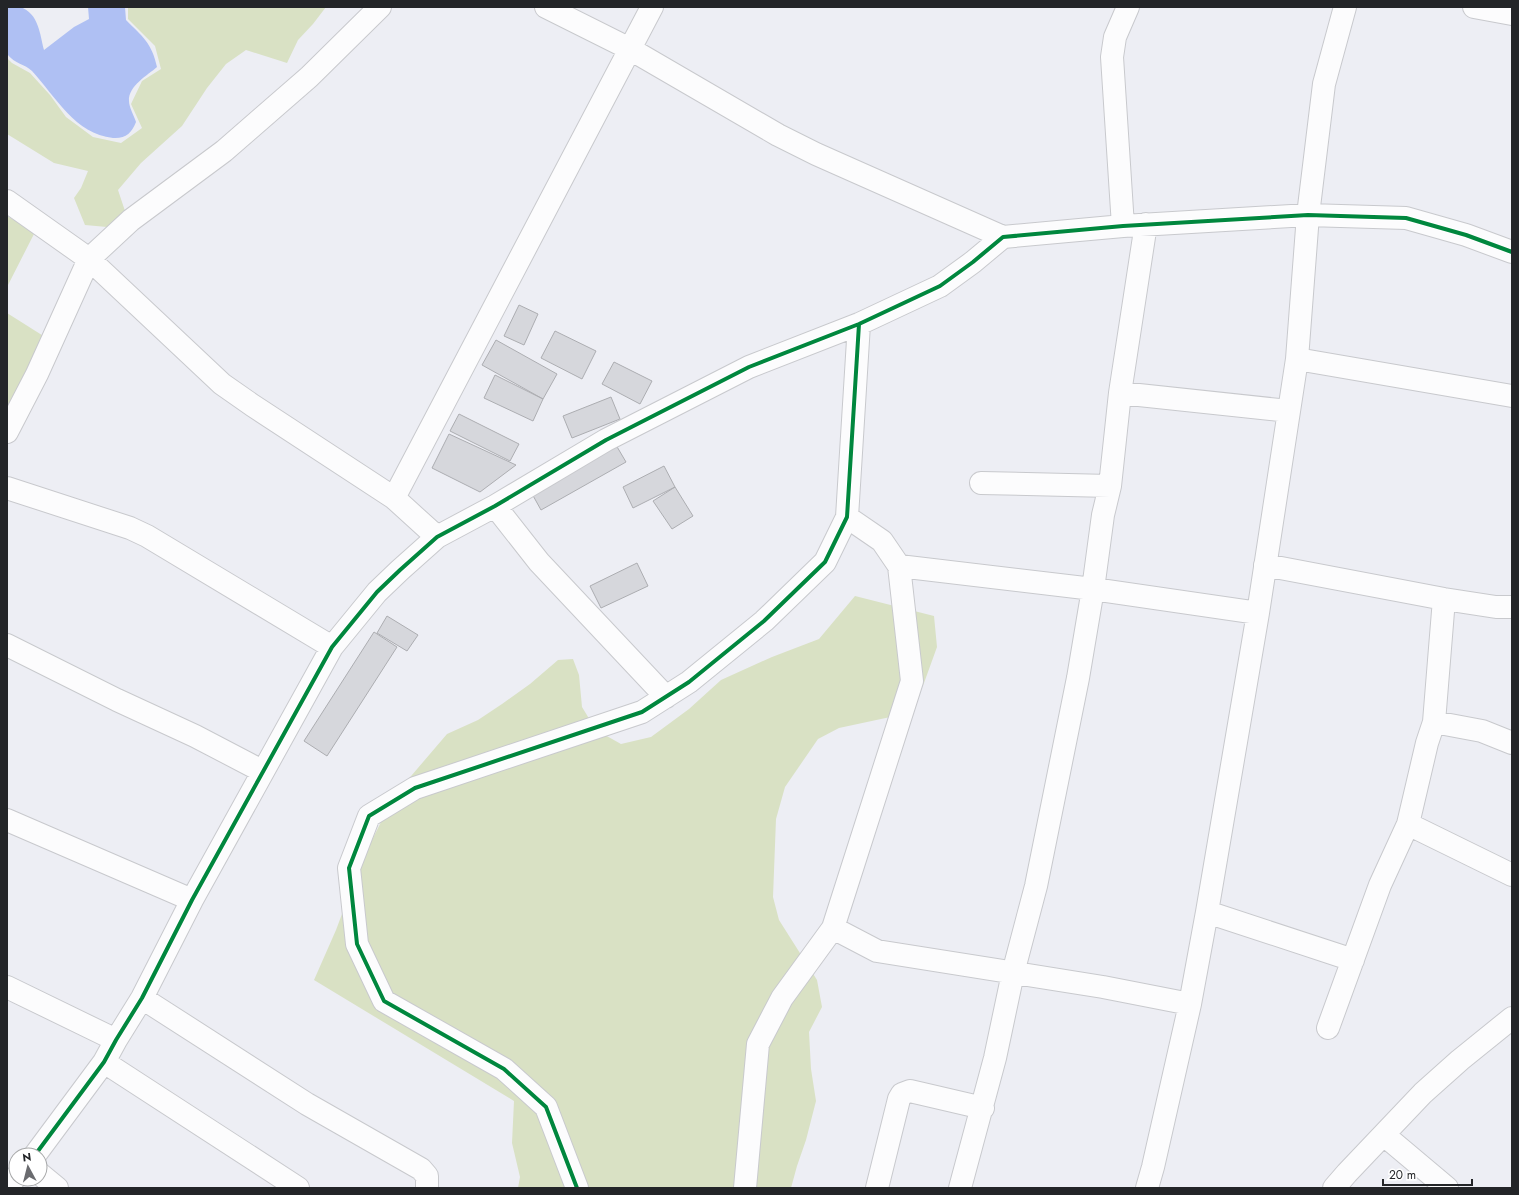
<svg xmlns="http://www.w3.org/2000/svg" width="1519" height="1195" font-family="Jost,sans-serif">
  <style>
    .green { fill: #d9e1c4 }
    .water { fill: #afc0f3 }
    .building { fill: #d6d7dc; stroke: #acadb1 }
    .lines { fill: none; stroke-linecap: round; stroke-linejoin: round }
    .minor-casing { stroke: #c8c9cd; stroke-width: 24 }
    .minor { stroke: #fcfcfd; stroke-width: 22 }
    .cycleway-casing { stroke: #fff; stroke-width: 6 }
    .cycleway { stroke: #00873e; stroke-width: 4 }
  </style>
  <rect width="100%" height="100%" fill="#edeef4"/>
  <!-- green -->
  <path class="green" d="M128 7H326L313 24 298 40 287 63 246 50 226 64 207 88 182 126 141 163 118 190 125 211 107 227 85 225 74 198 81 188 88 171 54 163 7 134V58L12 63 30 73 50 95 66 117 93 137 121 143 142 128 131 104 142 81 161 69 155 46 128 19Z
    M7 216 35 232 7 287Z
    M7 313 45 337 7 443Z
    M855 596 934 616 937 647 924 683 909 713 839 728 818 739 785 787 776 819 773 897 779 920 817 980 822 1007 809 1032 811 1069 816 1101 806 1140 797 1166 791 1188H518L520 1177 512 1143 514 1101 314 980 336 930 363 858 394 796 447 734 478 720 502 704 530 684 558 660 573 659 579 675 582 707 596 730 621 744 651 737 689 709 721 680 772 657 819 639Z"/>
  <!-- water -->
  <path class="water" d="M7 7C11 7 16 6 20 7 39 13 40 35 44 50L74 27 89 19 88 7H125L126 20C142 36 152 43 157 67 148 75 128 86 129 101 129 107 134 116 136 122 132 133 125 139 113 138 75 134 56 97 32 71 25 64 15 64 7 54Z"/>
  <!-- building -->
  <path class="building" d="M519 305 538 314 524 345 504 336Z
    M555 331 596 351 582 379 541 358Z
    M496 340 557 374 543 399 482 365Z
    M614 362 652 381 640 404 602 384Z
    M495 375 543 399 533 421 484 398Z
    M611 397 620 419 572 438 563 416Z
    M459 414 519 444 510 461 450 431Z
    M449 434 516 465 480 492 432 468Z
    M616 445 626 462 541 510 531 492Z
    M664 466 675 487 633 508 623 487Z
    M675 487 693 516 672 529 653 501Z
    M637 563 648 586 601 608 590 586Z
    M387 616 418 635 407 651 377 633Z
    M374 632 397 647 327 756 304 741Z"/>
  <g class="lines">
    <!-- minor casing -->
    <g class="minor-casing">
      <path id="minor" d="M546 7 630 49 778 135 816 154 1003 237
        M1474 7 1512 14
        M7 201 89 259 222 384 252 405 394 498 437 537
        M1123 226 1112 57 1115 37 1128 7
        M1297 359 1512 396
        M1120 393 1289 411
        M7 432 37 374 89 259 131 220 224 151 309 77 380 7
        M981 483 1110 486
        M7 488 130 528 147 536 332 647
        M394 498 652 7
        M495 506 539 562 666 697
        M1265 565 1444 599 1496 607H1512
        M899 566 1093 589 1258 613
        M7 645 117 700 195 736 262 771
        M1434 722 1482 731 1512 743
        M7 820 192 900
        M1408 824 1512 875
        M1207 912 1353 960
        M833 928 877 951 1103 987 1190 1004
        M7 987 116 1040
        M142 998 307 1104 421 1169 427 1176V1188
        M1328 1028 1380 885 1408 824 1427 743 1434 722 1444 599
        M104 1062 298 1188
        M1384 1135 1447 1188
        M35 1155 104 1062 116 1040 142 998 192 900 332 647 377 592 400 570 437 537 495 506 606 440 749 367 859 324 940 286 973 262 1003 237 1123 226 1308 215 1406 218 1466 235 1512 252
        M40 1174 57 1188
        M7 1187 16 1177
        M577 1188 546 1107 504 1069 384 1001 357 944 349 868 369 816 415 788 642 712 689 682 764 621 825 562 847 517 859 324
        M745 1188 758 1044 782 998 833 928 912 681 899 566 882 541 847 517
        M877 1188 899 1099 902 1094 910 1091 983 1108
        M960 1188 995 1058 1013 973 1036 886 1078 678 1093 589 1103 515 1110 486 1120 393 1146 224
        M1147 1188 1153 1167 1190 1004 1207 912 1258 613 1297 359 1308 215 1324 84 1345 7
        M1334 1188 1347 1173 1423 1093 1460 1060 1512 1018"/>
    </g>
    <!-- minor -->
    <use href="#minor" class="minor"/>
    <!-- cycleway casing -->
    <g class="cycleway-casing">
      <path id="cycleway" d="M35 1155 104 1062 116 1040 142 998 192 900 332 647 377 592 400 570 437 537 495 506 606 440 749 367 859 324 940 286 973 262 1003 237 1123 226 1308 215 1406 218 1466 235 1512 252
        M577 1188 546 1107 504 1069 384 1001 357 944 349 868 369 816 415 788 642 712 689 682 764 621 825 562 847 517 859 324"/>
    </g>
    <!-- cycleway -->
    <use href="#cycleway" class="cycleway"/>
  </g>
  <!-- border -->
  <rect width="1519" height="1195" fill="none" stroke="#232528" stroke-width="16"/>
  <!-- north arrow -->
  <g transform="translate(28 1167) rotate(353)"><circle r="19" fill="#ffffff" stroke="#a7a8a9"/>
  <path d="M0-3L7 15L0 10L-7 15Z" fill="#6a6b6f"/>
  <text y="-6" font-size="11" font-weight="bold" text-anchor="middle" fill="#232528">N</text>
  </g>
  <!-- scale -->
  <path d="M1383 1179v6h89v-6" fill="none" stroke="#232528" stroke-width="2"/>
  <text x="1389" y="1179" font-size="12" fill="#232528" stroke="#ffffff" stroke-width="3" paint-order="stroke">20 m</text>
</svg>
